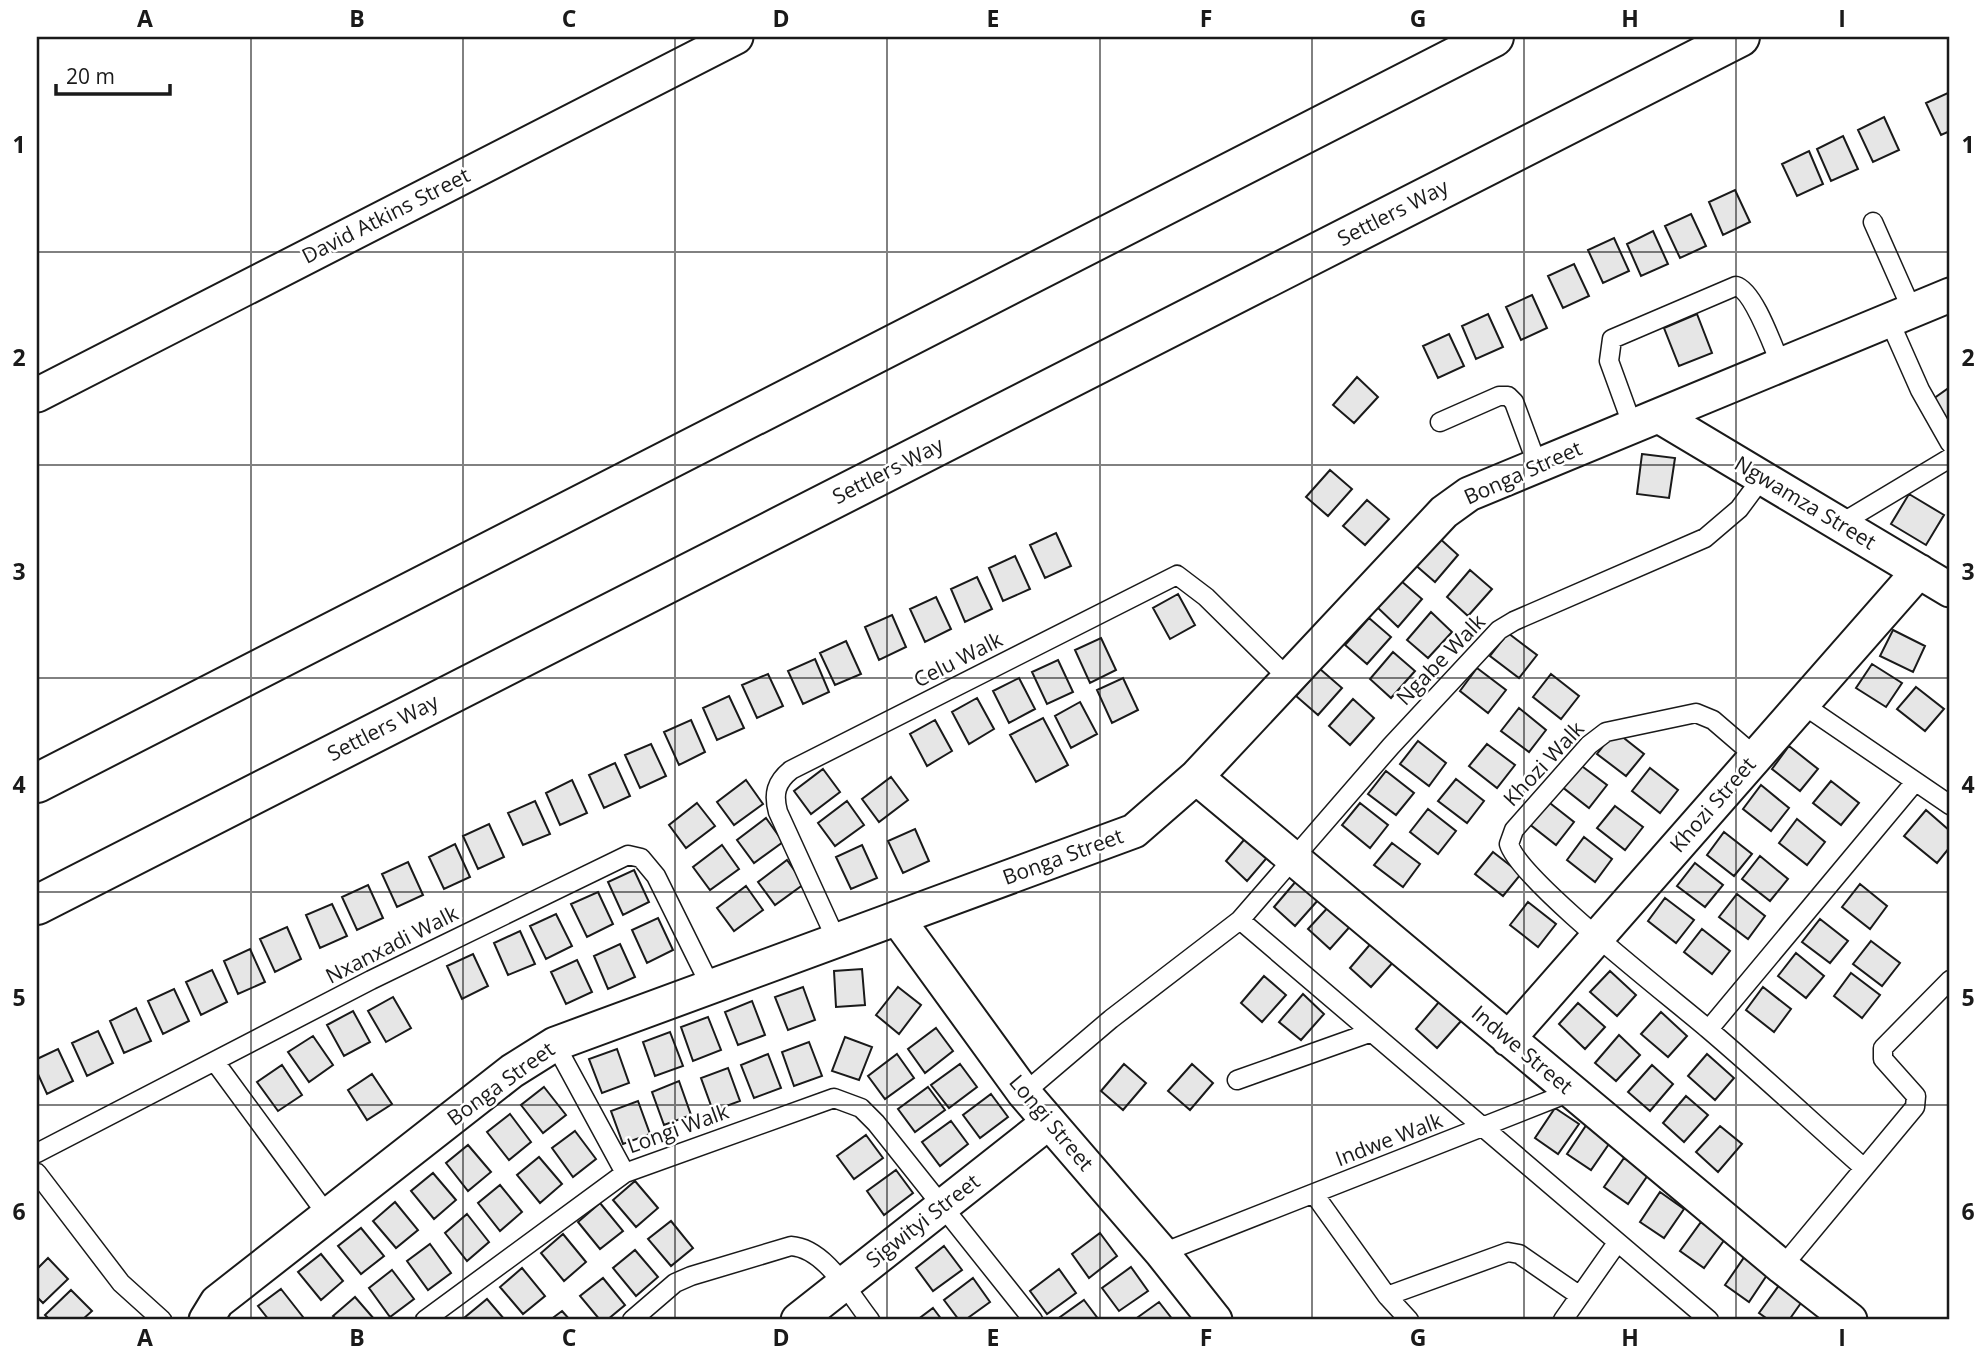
<svg xmlns="http://www.w3.org/2000/svg" width="1987" height="1357" font-family="'Open Sans',sans-serif">
  <style>
    .building { fill: #e6e6e6; stroke: #1a1a1a; stroke-width: 2 }
    .lines { fill: none; stroke-linecap: round; stroke-linejoin: round }
    .service-casing { stroke: #1a1a1a; stroke-width: 21 }
    .minor-casing { stroke: #1a1a1a; stroke-width: 37 }
    .motorway-casing { stroke: #1a1a1a; stroke-width: 42 }
    .service { stroke: #fff; stroke-width: 18 }
    .minor { stroke: #fff; stroke-width: 33 }
    .motorway { stroke: #fff; stroke-width: 38 }
    .grid { fill: none; stroke: #1a1a1a; stroke-width: 2; stroke-opacity: 0.55 }
    .labels { text-anchor: middle; stroke-width: 5; stroke-linejoin: round; paint-order: stroke }
    .street-label { font-size: 21px; fill: #1a1a1a; stroke: #fff }
    .neatline { fill: none; stroke: #1a1a1a; stroke-width: 2.5 }
    .grid-label { font-size: 23px; text-anchor: middle; font-weight: bold; fill: #1a1a1a }
  </style>
  <rect width="100%" height="100%" fill="#fff"/>
  <!-- building -->
  <path class="building" d="M1950 92V131L1941 135 1926 103Z
    M1884 117 1899 150 1873 162 1858 130Z
    M1843 136 1858 169 1831 181 1817 149Z
    M1809 151 1823 184 1797 196 1782 164Z
    M1735 190 1750 222 1723 235 1709 202Z
    M1691 214 1706 246 1680 258 1665 226Z
    M1653 231 1668 264 1641 276 1627 244Z
    M1614 238 1629 271 1603 283 1588 250Z
    M1574 264 1589 296 1563 308 1548 276Z
    M1532 295 1547 328 1521 340 1506 307Z
    M1488 314 1503 347 1476 359 1462 326Z
    M1697 314 1712 353 1679 366 1664 328Z
    M1449 334 1464 366 1438 378 1423 346Z
    M1357 377 1378 397 1354 423 1333 405Z
    M1950 387V427L1933 399Z
    M1642 454 1675 458 1669 498 1637 494Z
    M1330 470 1352 489 1328 516 1306 497Z
    M1909 494 1944 515 1926 545 1891 524Z
    M1367 500 1389 519 1365 545 1343 526Z
    M1056 533 1071 566 1045 578 1030 545Z
    M1437 536 1458 555 1435 582 1413 563Z
    M1015 556 1030 589 1003 601 989 568Z
    M1470 570 1492 589 1468 616 1447 597Z
    M977 577 992 609 965 622 951 589Z
    M1400 580 1422 599 1398 627 1377 607Z
    M1178 594 1195 625 1170 639 1153 608Z
    M936 597 951 629 925 642 910 609Z
    M1431 612 1452 632 1428 658 1407 640Z
    M892 615 906 647 879 660 865 627Z
    M1369 618 1391 637 1367 664 1345 645Z
    M1893 630 1925 646 1913 672 1880 656Z
    M1508 633 1537 655 1519 678 1490 656Z
    M1101 638 1116 670 1090 683 1075 650Z
    M846 641 861 674 835 685 820 653Z
    M1393 652 1415 671 1391 698 1370 679Z
    M815 659 829 692 803 704 788 671Z
    M1058 660 1073 692 1047 704 1032 672Z
    M1872 664 1902 683 1886 707 1856 688Z
    M1477 668 1506 690 1488 713 1460 691Z
    M1320 669 1342 688 1318 715 1296 696Z
    M768 674 783 706 757 718 742 685Z
    M1551 674 1579 696 1561 719 1533 697Z
    M1019 678 1035 709 1009 723 993 691Z
    M1123 678 1138 710 1112 723 1097 690Z
    M1916 687 1944 709 1925 731 1897 709Z
    M729 696 744 728 717 740 703 708Z
    M977 698 994 729 969 744 952 712Z
    M1353 699 1374 718 1350 745 1329 726Z
    M1080 702 1097 734 1071 748 1055 716Z
    M1519 708 1546 730 1529 752 1501 731Z
    M1043 718 1068 765 1036 782 1010 735Z
    M691 720 705 752 679 765 664 732Z
    M935 720 952 751 927 766 910 734Z
    M1615 731 1644 754 1626 776 1597 754Z
    M1418 741 1446 763 1429 786 1400 764Z
    M651 744 666 776 640 788 625 755Z
    M1487 744 1515 765 1497 788 1469 766Z
    M1789 746 1818 769 1800 791 1772 769Z
    M615 763 630 796 604 808 589 775Z
    M1579 764 1607 785 1589 808 1561 786Z
    M1650 768 1678 790 1660 813 1632 791Z
    M823 769 840 792 811 814 794 791Z
    M1386 771 1414 793 1396 815 1368 794Z
    M891 777 908 800 879 822 862 799Z
    M1456 779 1484 801 1467 823 1438 801Z
    M572 780 587 813 560 825 546 793Z
    M746 780 763 804 734 825 717 802Z
    M1831 781 1859 803 1841 825 1813 803Z
    M1761 785 1789 808 1771 831 1743 809Z
    M1546 800 1574 822 1556 845 1528 823Z
    M535 801 550 834 523 845 508 813Z
    M847 801 864 825 835 846 818 823Z
    M697 803 715 826 686 848 669 825Z
    M1360 803 1388 825 1370 848 1342 825Z
    M1615 806 1643 827 1625 850 1597 828Z
    M1428 809 1456 831 1438 854 1410 832Z
    M1926 810 1950 831V847L1937 863 1904 836Z
    M766 818 783 842 754 863 737 840Z
    M1797 819 1825 842 1807 865 1779 843Z
    M489 824 504 857 478 869 463 836Z
    M915 829 929 861 903 873 888 841Z
    M1724 832 1752 854 1734 876 1707 855Z
    M1249 834 1271 853 1247 881 1226 861Z
    M1584 837 1612 859 1595 882 1567 860Z
    M1392 843 1420 864 1403 887 1374 865Z
    M455 844 470 877 444 889 429 857Z
    M722 845 739 869 710 890 693 867Z
    M862 845 877 878 851 889 836 857Z
    M1493 852 1521 874 1503 896 1475 874Z
    M1760 856 1788 879 1770 901 1742 879Z
    M787 860 804 884 775 905 758 882Z
    M408 862 423 895 397 907 382 874Z
    M1695 863 1723 885 1705 907 1677 886Z
    M634 870 649 902 623 915 608 882Z
    M1297 880 1319 899 1295 926 1274 907Z
    M1860 884 1887 906 1870 929 1842 907Z
    M368 885 383 918 357 930 342 897Z
    M746 886 763 910 734 931 717 908Z
    M598 892 613 924 587 937 571 904Z
    M1737 894 1765 916 1748 939 1719 917Z
    M1665 898 1694 920 1676 943 1648 921Z
    M1528 902 1556 924 1538 947 1510 925Z
    M1332 903 1354 922 1330 949 1308 929Z
    M332 904 347 936 320 948 306 915Z
    M556 914 572 946 546 959 530 926Z
    M658 918 673 950 647 963 632 930Z
    M1820 919 1848 941 1830 963 1802 942Z
    M287 927 301 959 275 972 260 939Z
    M1702 929 1730 951 1712 974 1684 952Z
    M520 931 535 964 508 975 494 943Z
    M1373 941 1395 960 1371 987 1350 968Z
    M1871 941 1900 963 1882 986 1853 964Z
    M620 944 635 977 608 989 594 956Z
    M250 949 265 982 238 994 224 961Z
    M1796 953 1824 976 1806 998 1778 976Z
    M473 954 488 986 462 999 447 966Z
    M577 960 592 992 566 1004 551 972Z
    M862 969 865 1005 836 1007 834 971Z
    M212 970 227 1002 201 1015 186 982Z
    M1610 971 1636 995 1617 1016 1590 992Z
    M1851 973 1880 995 1862 1018 1834 996Z
    M1264 976 1286 995 1262 1022 1241 1003Z
    M803 987 815 1020 788 1030 775 997Z
    M898 987 921 1005 899 1034 876 1015Z
    M1763 987 1791 1009 1774 1032 1746 1010Z
    M174 989 189 1021 163 1034 148 1001Z
    M1303 994 1324 1014 1301 1040 1279 1022Z
    M393 997 411 1028 386 1042 368 1011Z
    M752 1001 765 1035 738 1045 725 1012Z
    M1439 1002 1461 1021 1437 1048 1416 1029Z
    M1578 1003 1605 1027 1585 1049 1559 1024Z
    M136 1008 151 1041 124 1053 110 1021Z
    M353 1011 370 1042 344 1056 327 1025Z
    M1661 1012 1687 1036 1668 1057 1641 1034Z
    M708 1017 721 1050 693 1061 681 1027Z
    M936 1028 953 1051 925 1073 908 1049Z
    M98 1031 113 1063 87 1076 72 1043Z
    M670 1032 683 1066 655 1076 643 1042Z
    M1619 1035 1640 1055 1616 1081 1595 1063Z
    M313 1036 333 1065 309 1082 288 1052Z
    M845 1037 872 1047 859 1080 832 1071Z
    M809 1042 822 1076 794 1086 782 1052Z
    M58 1049 73 1081 47 1094 37 1072V1059Z
    M617 1049 629 1083 602 1093 589 1059Z
    M768 1054 781 1088 754 1098 741 1065Z
    M897 1054 914 1078 885 1099 868 1076Z
    M1707 1054 1734 1078 1715 1100 1688 1076Z
    M960 1064 977 1087 949 1108 931 1085Z
    M1124 1064 1146 1083 1123 1110 1101 1091Z
    M1192 1064 1213 1083 1190 1110 1168 1091Z
    M282 1065 302 1095 278 1111 257 1082Z
    M1652 1065 1673 1084 1650 1111 1628 1092Z
    M728 1068 740 1101 713 1111 701 1078Z
    M372 1074 392 1104 367 1120 348 1090Z
    M679 1081 691 1115 664 1125 652 1092Z
    M544 1087 566 1115 543 1133 521 1105Z
    M928 1087 945 1110 915 1132 898 1109Z
    M991 1094 1008 1117 980 1138 963 1115Z
    M1686 1096 1708 1115 1684 1142 1663 1123Z
    M638 1101 650 1134 623 1144 611 1111Z
    M1555 1108 1579 1124 1558 1154 1535 1138Z
    M510 1114 531 1142 509 1160 487 1132Z
    M951 1121 968 1144 940 1166 922 1142Z
    M1587 1124 1611 1141 1591 1170 1567 1154Z
    M1720 1126 1742 1144 1718 1172 1696 1152Z
    M575 1131 596 1159 573 1177 552 1148Z
    M866 1135 883 1158 854 1179 837 1156Z
    M468 1145 491 1172 468 1191 446 1163Z
    M539 1157 562 1184 540 1203 517 1175Z
    M1624 1158 1648 1175 1628 1204 1604 1187Z
    M896 1170 913 1193 884 1215 867 1191Z
    M433 1173 456 1200 434 1219 411 1191Z
    M635 1181 658 1208 636 1227 613 1200Z
    M500 1185 522 1212 500 1231 478 1203Z
    M1660 1192 1684 1209 1664 1238 1640 1222Z
    M395 1202 418 1230 396 1248 373 1221Z
    M600 1203 623 1231 600 1249 578 1222Z
    M467 1214 489 1242 467 1261 445 1233Z
    M671 1221 693 1248 671 1266 648 1239Z
    M1701 1222 1725 1239 1704 1268 1680 1251Z
    M361 1228 384 1256 361 1274 338 1246Z
    M1100 1233 1117 1256 1089 1278 1072 1254Z
    M563 1234 586 1262 564 1281 541 1253Z
    M430 1244 451 1273 428 1290 407 1261Z
    M944 1246 962 1270 933 1291 916 1268Z
    M635 1250 658 1277 636 1296 613 1268Z
    M321 1254 343 1281 321 1300 298 1272Z
    M1745 1256 1769 1272 1749 1302 1725 1285Z
    M48 1258 68 1279 43 1303 37 1297V1269Z
    M1131 1267 1148 1291 1119 1311 1102 1288Z
    M522 1268 545 1296 523 1314 500 1287Z
    M1059 1269 1076 1293 1047 1314 1030 1291Z
    M392 1270 414 1299 390 1317 369 1288Z
    M603 1278 625 1305 607 1320H600L580 1296Z
    M973 1278 990 1302 965 1320H959L944 1300Z
    M1780 1284 1803 1300 1789 1320H1769L1759 1313Z
    M281 1289 303 1317 299 1320H269L258 1306Z
    M71 1290 92 1311 82 1320H50L45 1315Z
    M355 1297 375 1320H337L333 1316Z
    M487 1299 505 1320H467L464 1318Z
    M1084 1300 1099 1320H1056Z
    M1159 1302 1173 1320H1134Z
    M933 1308 942 1320H917Z
    M562 1311 570 1320H550Z"/>
  <g class="lines">
    <!-- service casing -->
    <g class="service-casing">
      <path id="service" d="M1873 222 1912 310
        M1889 320 1920 390 1950 443
        M1440 422 1499 396H1508L1514 402 1537 464
        M1633 427 1609 361 1612 339 1736 286C1754 291 1773 347 1781 365
        M1840 524 1950 458
        M1802 704 1950 805
        M1756 757 1713 720 1696 713 1606 732 1589 745 1514 830 1509 844C1519 880 1672 998 1708 1029 1761 1074 1812 1122 1864 1168
        M1240 920 1709 1320
        M836 939 778 812C773 794 776 782 791 770L1177 575 1206 597 1288 678
        M1709 1029 1915 782
        M555 1044 625 1173
        M215 1062 328 1216
        M1237 1080 1369 1033
        M1024 1093 1111 1019 1240 920 1391 746 1499 630 1514 621 1705 538 1739 509 1762 478
        M37 1153 371 980 628 855 641 858 656 876 710 985
        M37 1173 121 1283 162 1320
        M1314 1194 1387 1296 1508 1252 1519 1254 1580 1296
        M1162 1253 1571 1092
        M1782 1267 1915 1107 1916 1096 1883 1059V1048L1950 980
        M1387 1296 1409 1320
        M425 1320 625 1173 834 1098 861 1108 876 1123 1033 1320
        M632 1320 675 1283 691 1276 791 1246C825 1248 851 1296 870 1320
        M1563 1320 1617 1243"/>
    </g>
    <!-- minor casing -->
    <g class="minor-casing">
      <path id="minor" d="M37 395 736 37
        M1659 416 1950 590
        M1196 777 1782 1267 1850 1320
        M897 918 1024 1093 1162 1253 1215 1320
        M1508 1039 1919 571
        M206 1320 217 1302 512 1071 555 1044 1134 831 1196 777 1444 512 1469 494 1950 295
        M798 1320 1049 1122"/>
    </g>
    <!-- motorway casing -->
    <g class="motorway-casing">
      <path id="motorway" d="M37 783 1494 37
        M37 905 1740 37"/>
    </g>
    <!-- service -->
    <use href="#service" class="service"/>
    <!-- minor -->
    <use href="#minor" class="minor"/>
    <!-- motorway -->
    <use href="#motorway" class="motorway"/>
  </g>
  <!-- grid -->
  <path class="grid" d="M251 37V1320M463 37V1320M675 37V1320M887 37V1320M1100 37V1320M1312 37V1320M1524 37V1320M1736 37V1320M37 252H1950M37 465H1950M37 678H1950M37 892H1950M37 1105H1950"/>
  <g class="labels">
    <!-- street labels -->
    <g class="street-label">
      <text transform="translate(1393 213) rotate(-27)" y="7">Settlers Way</text>
      <text transform="translate(386 216) rotate(-27)" y="7">David Atkins Street</text>
      <text transform="translate(888 471) rotate(-27)" y="7">Settlers Way</text>
      <text transform="translate(1523 473) rotate(-24)" y="7">Bonga Street</text>
      <text transform="translate(1805 503) rotate(31)" y="7">Ngwamza Street</text>
      <text transform="translate(958 660) rotate(-27)" y="7">Celu Walk</text>
      <text transform="translate(1441 660) rotate(-46)" y="7">Ngabe Walk</text>
      <text transform="translate(383 728) rotate(-27)" y="7">Settlers Way</text>
      <text transform="translate(1544 764) rotate(-47)" y="7">Khozi Walk</text>
      <text transform="translate(1713 805) rotate(-49)" y="7">Khozi Street</text>
      <text transform="translate(1063 857) rotate(-20)" y="7">Bonga Street</text>
      <text transform="translate(392 945) rotate(-27)" y="7">Nxanxadi Walk</text>
      <text transform="translate(1522 1050) rotate(40)" y="7">Indwe Street</text>
      <text transform="translate(501 1084) rotate(-36)" y="7">Bonga Street</text>
      <text transform="translate(1051 1123) rotate(50)" y="7">Longi Street</text>
      <text transform="translate(678 1129) rotate(-20)" y="7">Longi Walk</text>
      <text transform="translate(1389 1140) rotate(-21)" y="7">Indwe Walk</text>
      <text transform="translate(923 1221) rotate(-38)" y="7">Sigwityi Street</text>
    </g>
  </g>
  <!-- border -->
  <rect width="1987" height="1357" fill="none" stroke="#ffffff" stroke-width="77"/>
  <!-- scale -->
  <path d="M56 84v10h114v-10" fill="none" stroke="#1a1a1a" stroke-width="3.5"/>
  <text x="66" y="84" font-size="21" fill="#1a1a1a" stroke="#ffffff" stroke-width="5" paint-order="stroke">20 m</text>
  <rect x="38" y="38" width="1910" height="1280" class="neatline"/>
  <g class="grid-label">
    <text x="145" y="27">A</text>
    <text x="357" y="27">B</text>
    <text x="569" y="27">C</text>
    <text x="781" y="27">D</text>
    <text x="993" y="27">E</text>
    <text x="1206" y="27">F</text>
    <text x="1418" y="27">G</text>
    <text x="1630" y="27">H</text>
    <text x="1842" y="27">I</text>
    <text x="19" y="153">1</text>
    <text x="1968" y="153">1</text>
    <text x="19" y="366">2</text>
    <text x="1968" y="366">2</text>
    <text x="19" y="580">3</text>
    <text x="1968" y="580">3</text>
    <text x="19" y="793">4</text>
    <text x="1968" y="793">4</text>
    <text x="19" y="1006">5</text>
    <text x="1968" y="1006">5</text>
    <text x="19" y="1220">6</text>
    <text x="1968" y="1220">6</text>
    <text x="145" y="1346">A</text>
    <text x="357" y="1346">B</text>
    <text x="569" y="1346">C</text>
    <text x="781" y="1346">D</text>
    <text x="993" y="1346">E</text>
    <text x="1206" y="1346">F</text>
    <text x="1418" y="1346">G</text>
    <text x="1630" y="1346">H</text>
    <text x="1842" y="1346">I</text>
  </g>
</svg>
